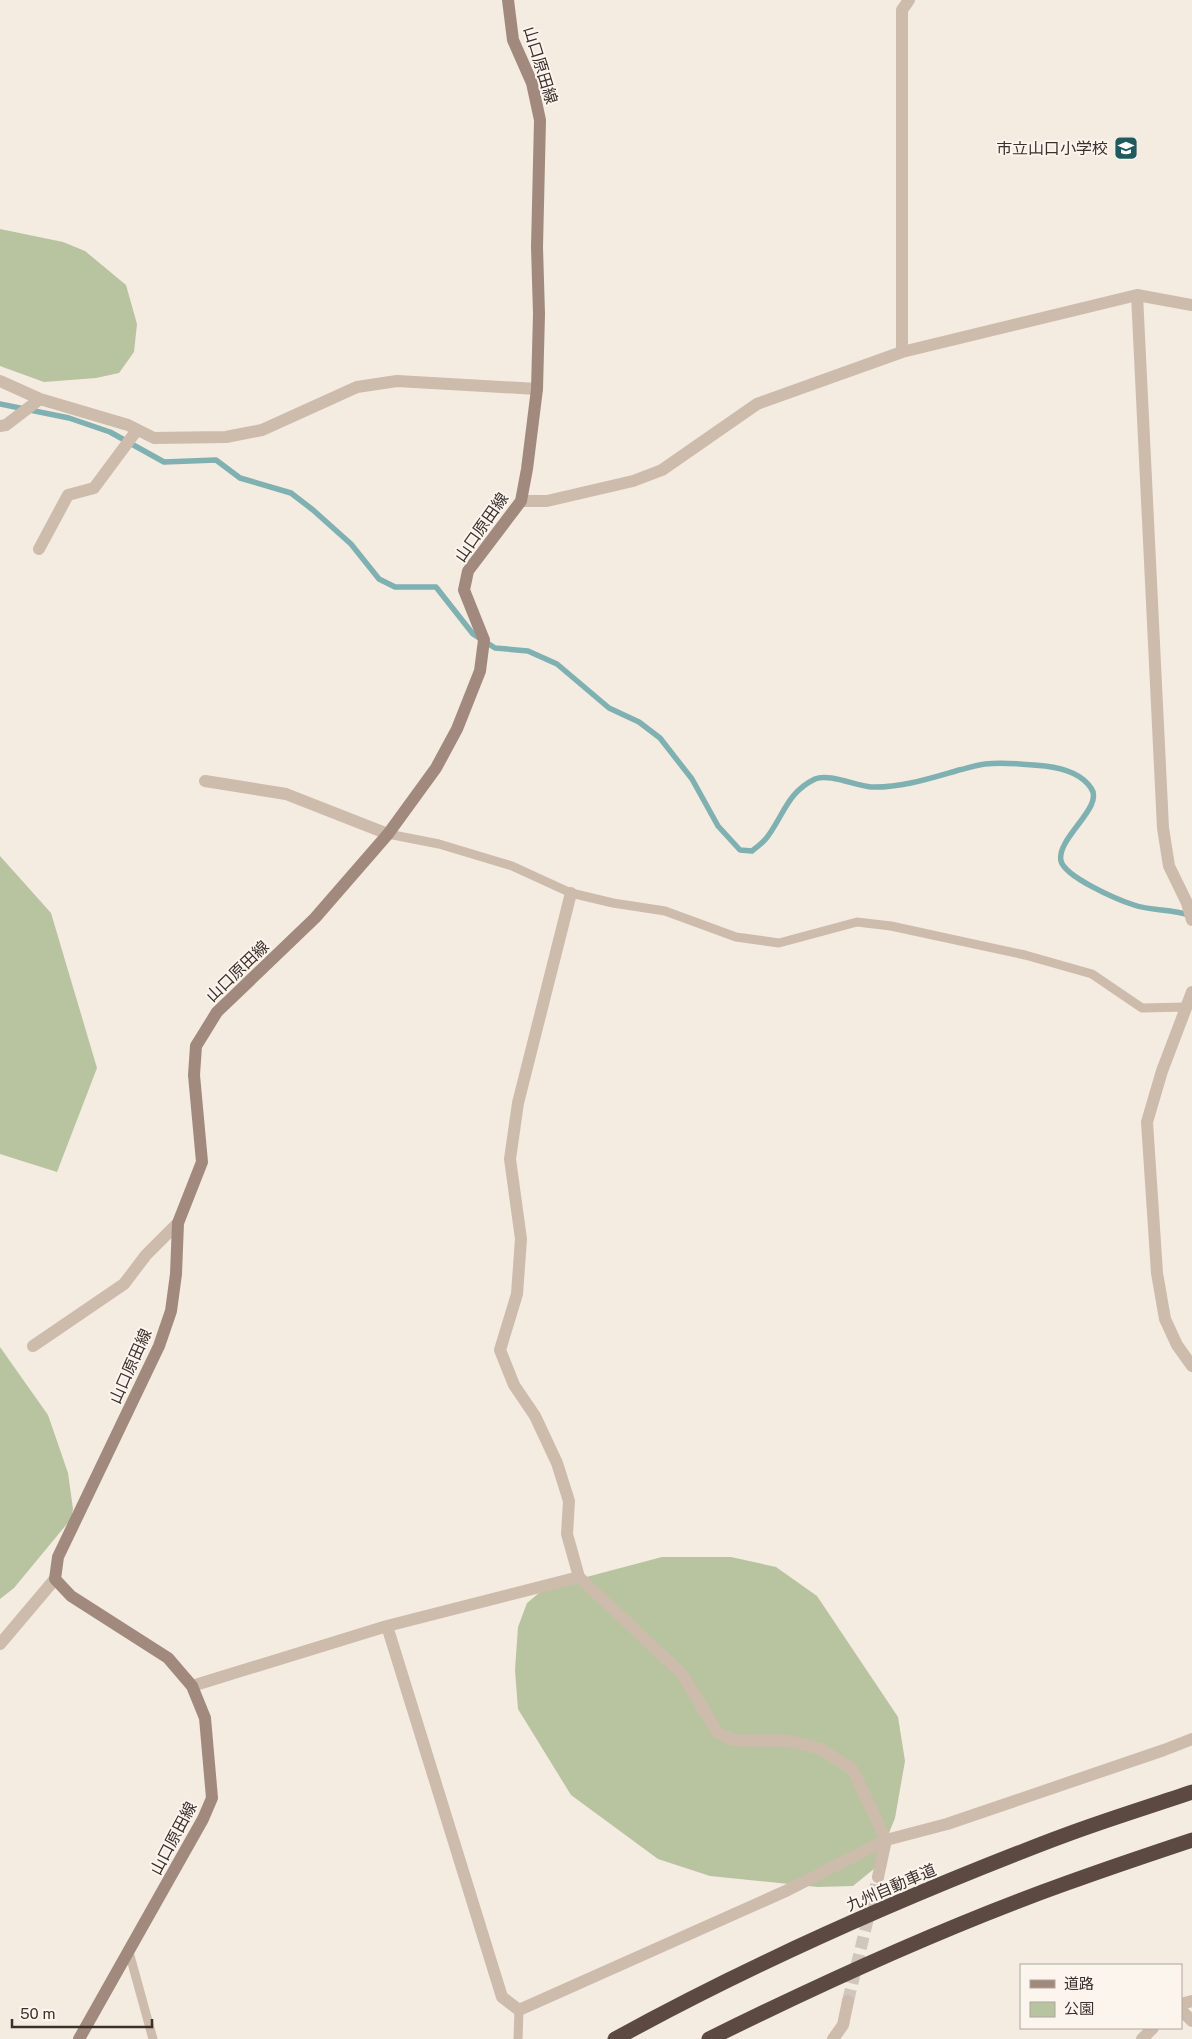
<svg xmlns="http://www.w3.org/2000/svg" width="1192" height="2039" font-family="'Public Sans','Noto Sans JP',sans-serif">
  <style>
    .green { fill: #b8c4a0 }
    .lines { fill: none; stroke-linecap: round; stroke-linejoin: round }
    .stream { stroke: #7fb0b2; stroke-width: 5.5 }
    .street-tunnel { stroke: #cfc6bd; stroke-width: 12; stroke-dasharray: 12 6; stroke-linecap: butt }
    .lane { stroke: #cdbbac; stroke-width: 9 }
    .street { stroke: #cdbbac; stroke-width: 12 }
    .secondary { stroke: #a18a7d; stroke-width: 12 }
    .highway { stroke: #5c4a42; stroke-width: 15 }
    .labels { text-anchor: middle; stroke-width: 4; stroke-linejoin: round; paint-order: stroke }
    .street-label { font-size: 16px; fill: #3b302b; stroke: #fbf5ee }
    .poi-label { font-size: 16px; fill: #3b302b; stroke: #fbf5ee; text-anchor: end }
  </style>
  <rect width="100%" height="100%" fill="#f4ebe1"/>
  <!-- green -->
  <path class="green" d="M0 229 63 242 85 251 126 285 137 324 134 352 119 373 96 378 44 382 0 366Z
    M0 856 51 913 97 1068 57 1172 0 1154Z
    M0 1347 48 1415 68 1473 73 1509 71 1519 14 1588 0 1599Z
    M662 1557H731L776 1567 817 1596 898 1717 905 1761 895 1818 875 1868 853 1886 818 1887 710 1876 658 1859 571 1795 518 1709 515 1670 518 1627 527 1603 545 1588Z"/>
  <g class="lines">
    <!-- stream -->
    <path class="stream" d="M0 404 69 418 110 432 164 462 216 460 240 478 291 493 313 510 351 544 379 579 395 587H436L473 634 495 648 528 651 557 664 609 708 639 722 660 738 692 779 718 826 740 850 752 851C757 847 764 842 768 836 784 814 788 792 815 779 829 773 856 786 871 787 901 788 931 778 959 770 968 768 976 765 985 764 1005 762 1025 764 1045 766 1062 768 1081 773 1091 788 1105 807 1056 838 1061 861 1065 877 1118 900 1134 905 1151 911 1171 909 1189 915"/>
    <!-- street-tunnel -->
    <path class="street-tunnel" d="M848 2001 878 1877"/>
    <!-- lane -->
    <path class="lane" d="M388 834 439 844 512 866 571 893 613 903 665 911 736 937 779 943 857 922 891 926 1025 955 1092 974 1142 1008 1187 1007
      M129 1952 153 2039
      M518 2039 519 2010"/>
    <!-- street -->
    <path class="street" d="M1137 295 1163 828 1169 866 1187 903 1192 920
      M902 352V10L909 0
      M0 381 40 399 128 425 154 438 226 437 262 430 357 387 397 381 537 389
      M0 426 6 425 40 399
      M521 501H547L633 481 662 470 757 404 902 352 1137 295 1192 305
      M39 549 68 495 94 488 137 430
      M205 781 286 794 388 834
      M571 893 518 1103 510 1159 521 1239 517 1294 500 1350 514 1385 535 1416 557 1463 569 1501 567 1534 579 1577 682 1674 718 1733 733 1740 790 1741 821 1749 853 1770 886 1840 878 1877
      M1192 992 1162 1071 1147 1122 1157 1273 1165 1319 1177 1345 1192 1366
      M33 1346 124 1284 146 1255 178 1223
      M387 1626 502 1997 519 2010 788 1890 886 1840 947 1824 1164 1750 1192 1739
      M0 1644 55 1579
      M192 1686 387 1626 579 1577
      M1181 2004 1192 2001
      M1181 2010 1192 2021
      M833 2039 843 2025 848 2001
      M1142 2039 1153 2028"/>
    <!-- secondary -->
    <path class="secondary" d="M79 2039 203 1819 212 1798 205 1718 192 1686 168 1658 71 1596 55 1579 58 1557 159 1346 171 1311 176 1274 178 1223 202 1162 194 1075 196 1046 217 1012 315 918 388 834 436 768 457 729 480 671 484 640 464 590 468 571 521 501 527 469 537 389 539 314 537 247 540 120 532 83 513 40 508 0"/>
    <!-- highway -->
    <path class="highway" d="M615 2039C755 1962 903 1897 1052 1840 1098 1822 1145 1808 1192 1792
      M709 2039C826 1981 944 1927 1067 1883 1108 1868 1150 1854 1192 1840"/>
  </g>
  <!-- icons -->
  <defs>
    <g id="school-square" transform="scale(1.25)"><rect x="-9" y="-9" width="18" height="18" rx="4" fill="#1f5a5e" stroke="#fbf5ee"/><path d="M0-5L7-2L0 1L-7-2ZM-4 1L0 2.5L4 1V4Q0 6-4 4Z" fill="#fff"/></g>
  </defs>
  <g fill-rule="evenodd">
    <use href="#school-square" x="1126" y="148"/>
  </g>
  <g class="labels">
    <!-- street labels -->
    <g class="street-label">
      <text transform="translate(541 65) rotate(73)" y="6">山口原田線</text>
      <text transform="translate(481 527) rotate(-55)" y="6">山口原田線</text>
      <text transform="translate(237 971) rotate(-44)" y="6">山口原田線</text>
      <text transform="translate(130 1366) rotate(-66)" y="6">山口原田線</text>
      <text transform="translate(173 1838) rotate(-62)" y="6">山口原田線</text>
      <text transform="translate(891 1887) rotate(-23)" y="6">九州自動車道</text>
    </g>
    <!-- poi labels -->
    <g class="poi-label">
      <text x="1108" y="154">市立山口小学校</text>
    </g>
  </g>
  <!-- legend -->
  <rect x="1020" y="1964" width="162" height="65" fill="#fbf5ee" stroke="#aea6a0"/>
  <rect x="1030" y="1980" width="25" height="8" fill="#a18a7d" stroke="#aea6a0"/>
  <text x="1064" y="1989" font-size="15" fill="#3b302b">道路</text>
  <rect x="1030" y="2002" width="25" height="15" fill="#b8c4a0" stroke="#aea6a0"/>
  <text x="1064" y="2014" font-size="15" fill="#3b302b">公園</text>
  <!-- scale -->
  <path d="M12 2019v8h140v-8" fill="none" stroke="#3b302b" stroke-width="2.5"/>
  <text x="20" y="2019" font-size="15" fill="#3b302b" stroke="#fbf5ee" stroke-width="4" paint-order="stroke">50 m</text>
</svg>
